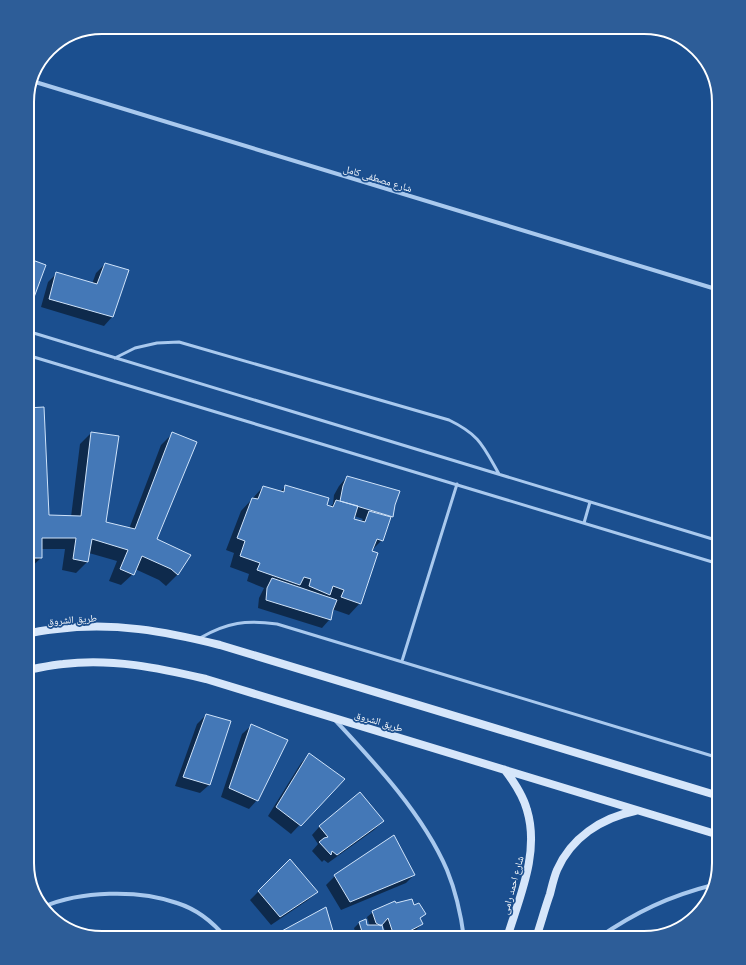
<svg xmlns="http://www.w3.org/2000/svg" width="746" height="965" font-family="Inter,'Noto Naskh Arabic',sans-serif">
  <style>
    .shadow { fill: #0007; fill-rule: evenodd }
    .building { fill: #4478b7; stroke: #cfe3fa }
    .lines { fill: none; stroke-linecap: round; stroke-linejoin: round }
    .lane { stroke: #a9c9ee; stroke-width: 3 }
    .street { stroke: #a9c9ee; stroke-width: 4 }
    .secondary { stroke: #d6e6fa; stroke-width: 8 }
    .labels { text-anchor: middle; stroke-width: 3.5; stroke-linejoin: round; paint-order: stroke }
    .street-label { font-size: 10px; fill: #fff; stroke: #1b4f8f }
    .rim { fill: none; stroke: #fff; stroke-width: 2 }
  </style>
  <rect width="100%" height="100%" fill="#1b4f8f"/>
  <!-- shadow -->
  <path class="shadow" d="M27 259 32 299 27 304Z
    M105 264 127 270 112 317 104 326 41 307 48 282 57 273 92 284 96 273Z
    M27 409 48 516 71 517 80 444 91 433 105 523 129 529 161 445 172 434 156 539 178 574 166 586 159 580 135 569 133 574 121 585 109 581 117 561 89 553 88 561 76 573 62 570 65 549H41V558L29 569H27Z
    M347 477 396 497 392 517 389 520 382 540 371 551 360 603 349 615 332 609 330 619 322 628 258 608 259 598 264 588 247 581 249 574 230 567 234 553 226 550 241 511 263 487 280 492 286 486 330 507 333 504 334 495 339 486ZM354 516 363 519 360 522 353 520Z
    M206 715 230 722 209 785 200 793 175 786 197 724Z
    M251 726 257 800 249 809 221 797 242 734Z
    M309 755 343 779 291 834 268 816 301 763Z
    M383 821 374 830 328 863 324 860 322 862 312 851 318 844 312 835 320 826Z
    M290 860 317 892 308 900 271 925 250 900Z
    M414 875 406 883 341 910 326 885 335 876Z
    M373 912 419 919 422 924 416 930 400 938H388L382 923 380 925 384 936 382 938H357L354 928 359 923 365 921 366 926H370L367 917Z"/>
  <!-- building -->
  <path class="building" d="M27 258 46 265 33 300 27 298Z
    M105 263 129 270 113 317 49 299 56 272 97 284Z
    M44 407 49 515 81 516 91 432 119 436 106 522 135 529 172 432 197 442 157 539 191 555 178 575 171 569 142 556 134 575 120 569 128 550 92 539 88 562 73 559 76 538H42V558H27V408Z
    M347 476 400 491 395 505 393 517 340 501 343 486Z
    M285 485 329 498 327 505 333 507 336 500 358 506 354 519 365 522 369 511 391 517 383 541 377 539 372 551 378 553 361 604 341 597 344 590 333 586 330 595 309 586 311 579 304 577 300 585 257 570 260 563 240 556 245 541 237 538 252 498 258 499 263 486 284 492Z
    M272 578 337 600 333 610 331 620 266 600 267 588Z
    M206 714 231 721 210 785 183 777Z
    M251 724 288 740 258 801 229 788Z
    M309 753 345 779 301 826 276 807Z
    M360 792 384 821 337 855 332 851 331 855 319 842 324 838 328 837 319 826Z
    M394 835 415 875 350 902 334 875Z
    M290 859 318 892 280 917 258 891Z
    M412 899 414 905 419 903 426 914 420 918 423 924 404 934 394 936 388 918 381 926 376 923 372 911 395 901 396 903Z
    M326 907 335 938H269Z
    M366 919 367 925H382L385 937 382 938H364L359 922Z"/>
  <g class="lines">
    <!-- lane -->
    <path class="lane" d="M27 331 719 541
      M27 355 719 564
      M115 358 135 348 157 343 179 342 449 420C480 435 483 446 499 474
      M584 523 590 502
      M200 638C228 622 246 620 277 624L719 758
      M402 661 457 484"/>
    <!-- street -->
    <path class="street" d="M32 81 719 290
      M334 719C375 763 423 814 447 870 456 892 461 915 464 938
      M43 907C80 891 138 889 177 903 196 909 213 922 226 938
      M598 938C636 912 669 896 713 885"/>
    <!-- secondary -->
    <path class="secondary" d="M27 634C37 631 47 630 57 629 114 622 164 631 220 645L719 796
      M27 670C39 668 51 665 63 664 112 658 159 668 206 679L719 835
      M505 770C514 782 523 795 527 810 540 853 519 898 507 938
      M536 938C541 923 545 908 550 894 552 886 554 877 557 870 571 838 601 818 635 811"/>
  </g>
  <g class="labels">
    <!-- street labels -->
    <g class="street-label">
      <text transform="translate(378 178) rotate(17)" y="4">شارع مصطفى كامل</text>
      <text transform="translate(72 619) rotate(-4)" y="4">طريق الشروق</text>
      <text transform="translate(379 721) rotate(17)" y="4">طريق الشروق</text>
      <text transform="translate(512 885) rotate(-75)" y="4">شارع احمد رامى</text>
    </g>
  </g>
  <!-- crop -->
  <path d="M0 0H746V965H0ZM102 34H644A68 68 0 0 1 712 102V863A68 68 0 0 1 644 931H102A68 68 0 0 1 34 863V102A68 68 0 0 1 102 34Z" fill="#2d5d98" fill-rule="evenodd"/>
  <path class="rim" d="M102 34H644A68 68 0 0 1 712 102V863A68 68 0 0 1 644 931H102A68 68 0 0 1 34 863V102A68 68 0 0 1 102 34Z"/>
</svg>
